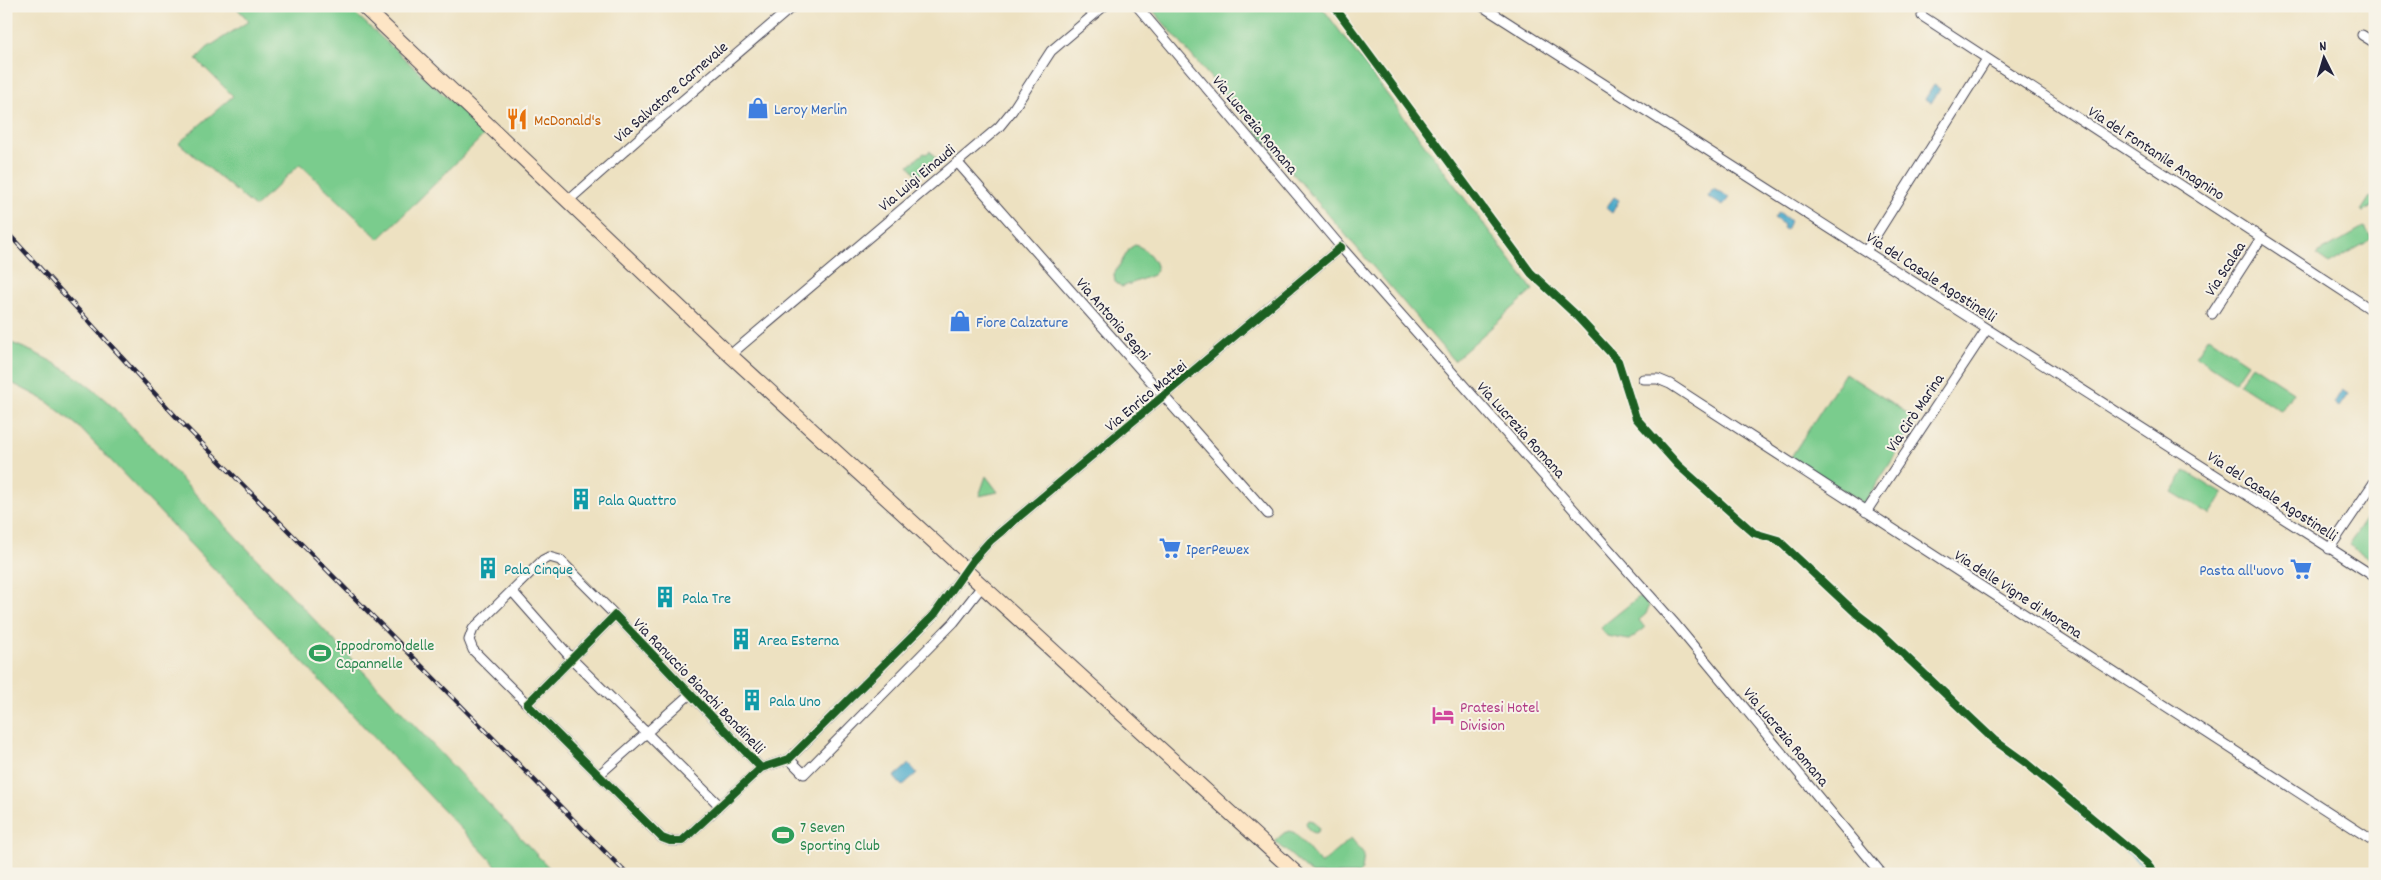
<svg xmlns="http://www.w3.org/2000/svg" width="2381" height="880" font-family="Dekko,sans-serif">
  <style>
    .green { fill: #7acc8d; stroke: #4e7764 }
    .water { fill: #4caaca; stroke: #376682 }
    .lines { fill: none; stroke-linecap: round; stroke-linejoin: round }
    .stream { stroke: #4caaca; stroke-width: 2.5 }
    .street-casing { stroke: #403f4f; stroke-width: 11 }
    .secondary-casing { stroke: #403f4f; stroke-width: 16 }
    .street { stroke: #fff; stroke-width: 9 }
    .secondary { stroke: #fde5c5; stroke-width: 14 }
    .rail-casing { stroke: #22223b; stroke-width: 4.5 }
    .rail { stroke: #f7f3e8; stroke-width: 2.5; stroke-dasharray: 8; stroke-linecap: butt }
    .cycleway-casing { stroke: #f7f3e8; stroke-width: 11 }
    .cycleway { stroke: #1b5e20; stroke-width: 8 }
    .labels { text-anchor: middle; stroke-width: 4; stroke-linejoin: round; paint-order: stroke }
    .street-label { font-size: 16px; fill: #22223b; stroke: #f7f3e8 }
    .shop-label { font-size: 16px; fill: #366cbe; stroke: #f7f3e8; text-anchor: start }
    .food-label { font-size: 16px; fill: #c56008; stroke: #f7f3e8; text-anchor: start }
    .culture-label { font-size: 16px; fill: #0d838f; stroke: #f7f3e8; text-anchor: start }
    .leisure-label { font-size: 16px; fill: #27864d; stroke: #f7f3e8; text-anchor: start }
    .hotel-label { font-size: 16px; fill: #b23c85; stroke: #f7f3e8; text-anchor: start }
  </style>
  <rect width="100%" height="100%" fill="#f7f3e8"/>
  <filter id="ink" filterUnits="userSpaceOnUse"><feTurbulence type="fractalNoise" baseFrequency=".02" numOctaves="2"/><feDisplacementMap in="SourceGraphic" scale="10" xChannelSelector="R" yChannelSelector="G"/><feConvolveMatrix kernelMatrix="1 2 1 2 8 2 1 2 1" color-interpolation-filters="sRGB"/></filter>
  <filter id="wash" filterUnits="userSpaceOnUse"><feTurbulence type="fractalNoise" baseFrequency=".0096" numOctaves="4" result="noise"/><feDisplacementMap in="SourceGraphic" scale="20" xChannelSelector="R" yChannelSelector="G"/><feGaussianBlur stdDeviation="1.12" result="paint"/><feColorMatrix in="noise" values="0 0 0 0 0 0 0 0 0 0 0 0 0 0 0 0 0 1.4 0 .05"/><feComposite in="paint" operator="in"/></filter>
  <g filter="url(#wash)">
    <rect width="100%" height="100%" fill="#ede1c1"/>
    <!-- green -->
    <path class="green" d="M235 6H347L486 133 379 239 300 164 255 207 179 143 233 96 196 59 207 48 249 21Z
      M1149 6H1321L1533 290 1454 361Z
      M930 151 937 160 918 176 909 165 924 153 926 154Z
      M2370 197 2375 200V205L2363 212 2361 211Z
      M2365 227 2372 239 2329 264 2316 255Z
      M1135 245C1145 247 1157 261 1157 271L1153 275 1122 287 1115 282 1114 274 1130 248Z
      M2209 337 2248 363 2235 382 2196 356Z
      M6 341C48 356 83 378 115 409L555 874H504L78 426 45 400 6 380Z
      M2252 365 2293 392 2281 411 2239 384Z
      M1845 373 1918 420 1864 504 1791 457Z
      M2185 471 2223 494 2210 515 2172 492Z
      M986 476 998 492 979 496Z
      M2375 506V562L2349 545Z
      M1640 596 1649 606 1646 614 1639 620 1645 628 1629 640 1607 636 1600 628Z
      M1308 820 1313 821 1319 829 1318 832 1314 833 1309 830 1306 823Z
      M1290 831 1295 833 1321 864 1351 838 1364 854 1362 870 1358 874H1312L1275 841 1284 833Z"/>
    <!-- water -->
    <path class="water" d="M1934 85 1940 89 1931 103 1925 99Z
      M1713 189 1729 197 1723 206 1708 197Z
      M1614 197 1619 200 1612 213 1606 208Z
      M1779 212 1790 221 1786 230 1783 228 1784 225 1774 218Z
      M2342 390 2348 394 2339 407 2334 403Z
      M909 764 917 773 902 786 894 777Z"/>
    <g class="lines">
      <!-- stream -->
      <path class="stream" d="M2008 755C2046 771 2062 798 2091 824 2111 841 2134 853 2150 874"/>
    </g>
  </g>
  <g filter="url(#ink)">
    <g class="lines">
      <!-- street casing -->
      <g class="street-casing">
        <path id="street" d="M1137 6 1341 247 1676 625 1882 874
          M1482 6 2375 577
          M1922 16 2375 312
          M2362 35 2375 43
          M957 162 1268 514
          M568 201 662 118 793 6
          M1866 251 1987 59
          M2212 314 2261 238
          M730 355 999 127 1012 111 1051 51 1104 6
          M1643 379H1658L1670 384 2375 842
          M1866 512 1987 329
          M2329 549 2375 481
          M512 591 572 659 720 806
          M527 704 473 650 469 640 473 629 543 560 549 557 560 560 615 615
          M789 759 804 774 954 622 983 585
          M761 768 615 615 527 704 662 838 670 841H682L761 768 789 759 934 615 973 560 990 541 1341 247
          M599 775 690 694"/>
      </g>
      <!-- secondary casing -->
      <g class="secondary-casing">
        <path id="secondary" d="M363 6 730 355 1297 874"/>
      </g>
      <!-- street -->
      <use href="#street" class="street"/>
      <!-- secondary -->
      <use href="#secondary" class="secondary"/>
      <!-- rail casing -->
      <g class="rail-casing">
        <path id="rail" d="M6 231 179 420 627 874"/>
      </g>
      <!-- rail -->
      <use href="#rail" class="rail"/>
      <!-- cycleway casing -->
      <g class="cycleway-casing">
        <path id="cycleway" d="M1334 6 1531 273 1574 313 1618 361 1636 418 1678 465 1754 533 1778 540 1857 614 1879 631 1994 740 2026 763 2146 863 2155 874
          M761 768 615 615 527 704 662 838 670 841H682L761 768 789 759 934 615 973 560 990 541 1341 247"/>
      </g>
      <!-- cycleway -->
      <use href="#cycleway" class="cycleway"/>
    </g>
  </g>
  <!-- icons -->
  <defs>
    <g id="shop-bare" transform="scale(1.725)"><path d="M-5-2.5h2.3a2.7 3.5 0 0 1 5.4 0H5L5.5 6h-11ZM-1.5-2.5h3a1.5 2.3 0 0 0-3 0Z" fill="#3f7fe0" stroke="#f7f3e8" stroke-width="2.5" paint-order="stroke"/></g>
    <g id="restaurant-bare" transform="scale(1.725)"><path d="M-5-6h1v4h1v-4h1v4h1v-4h1v5L-1.5 .5V6h-2V.5L-5-1ZM5-6V6H3V1.5H1.5Q1.5-4 5-6Z" fill="#e8710a" stroke="#f7f3e8" stroke-width="2.5" paint-order="stroke"/></g>
    <g id="building-bare" transform="scale(1.725)"><path d="M-4-6H4V6H1V3H-1V6H-4ZM-2.5-4.3h1.7v1.8h-1.7ZM.8-4.3h1.7v1.8H.8ZM-2.5-1h1.7V.8h-1.7ZM.8-1h1.7V.8H.8Z" fill="#0f9aa8" stroke="#f7f3e8" stroke-width="2.5" paint-order="stroke"/></g>
    <g id="supermarket-bare" transform="scale(1.725)"><path d="M-6-5.5h2.5l.6 2H6L4.5 2H-2.5L-4.4-4H-6ZM-1.5 3.2a1.3 1.3 0 1 0 .1 0ZM3 3.2a1.3 1.3 0 1 0 .1 0Z" fill="#3f7fe0" stroke="#f7f3e8" stroke-width="2.5" paint-order="stroke"/></g>
    <g id="stadium-bare" transform="scale(1.725)"><path d="M0-5a6.5 5 0 1 0 0 10a6.5 5 0 1 0 0-10ZM-3.5-1.8h7v3.6h-7Z" fill="#2e9e5b" stroke="#f7f3e8" stroke-width="2.5" paint-order="stroke"/></g>
    <g id="hotel-bare" transform="scale(1.725)"><path d="M-6-4.5h1.5V1H6V5H4.5V3h-9V5H-6ZM-4 0a1.8 1.8 0 1 1 3.6 0ZM.5 0V-2.5h3Q6-2.5 6 0Z" fill="#d1479c" stroke="#f7f3e8" stroke-width="2.5" paint-order="stroke"/></g>
  </defs>
  <g fill-rule="evenodd">
    <use href="#shop-bare" x="758" y="108"/>
    <use href="#restaurant-bare" x="517" y="119"/>
    <use href="#shop-bare" x="960" y="321"/>
    <use href="#building-bare" x="581" y="499"/>
    <use href="#supermarket-bare" x="1170" y="548"/>
    <use href="#building-bare" x="488" y="568"/>
    <use href="#supermarket-bare" x="2301" y="569"/>
    <use href="#building-bare" x="665" y="597"/>
    <use href="#building-bare" x="741" y="639"/>
    <use href="#stadium-bare" x="320" y="653"/>
    <use href="#building-bare" x="752" y="700"/>
    <use href="#hotel-bare" x="1443" y="715"/>
    <use href="#stadium-bare" x="783" y="835"/>
  </g>
  <g class="labels">
    <!-- street labels -->
    <g class="street-label">
      <text transform="translate(670 91) rotate(-41)" y="6">Via Salvatore Carnevale</text>
      <text transform="translate(1256 124) rotate(50)" y="6">Via Lucrezia Romana</text>
      <text transform="translate(2157 152) rotate(33)" y="6">Via del Fontanile Anagnino</text>
      <text transform="translate(916 177) rotate(-40)" y="6">Via Luigi Einaudi</text>
      <text transform="translate(2224 268) rotate(-57)" y="6">Via Scalea</text>
      <text transform="translate(1932 276) rotate(33)" y="6">Via del Casale Agostinelli</text>
      <text transform="translate(1114 318) rotate(49)" y="6">Via Antonio Segni</text>
      <text transform="translate(1145 395) rotate(-40)" y="6">Via Enrico Mattei</text>
      <text transform="translate(1914 412) rotate(-56)" y="6">Via Cirò Marina</text>
      <text transform="translate(1522 429) rotate(48)" y="6">Via Lucrezia Romana</text>
      <text transform="translate(2273 495) rotate(33)" y="6">Via del Casale Agostinelli</text>
      <text transform="translate(2019 593) rotate(33)" y="6">Via delle Vigne di Morena</text>
      <text transform="translate(700 685) rotate(46)" y="6">Via Ranuccio Bianchi Bandinelli</text>
      <text transform="translate(1787 736) rotate(50)" y="6">Via Lucrezia Romana</text>
    </g>
    <!-- shop labels -->
    <g class="shop-label">
      <text x="774" y="114">Leroy Merlin</text>
      <text x="976" y="327">Fiore Calzature</text>
      <text x="1186" y="554">IperPewex</text>
      <text x="2284" y="575" text-anchor="end">Pasta all'uovo</text>
    </g>
    <!-- food labels -->
    <g class="food-label">
      <text x="534" y="125">McDonald's</text>
    </g>
    <!-- culture labels -->
    <g class="culture-label">
      <text x="598" y="505">Pala Quattro</text>
      <text x="504" y="574">Pala Cinque</text>
      <text x="682" y="603">Pala Tre</text>
      <text x="758" y="645">Area Esterna</text>
      <text x="769" y="706">Pala Uno</text>
    </g>
    <!-- leisure labels -->
    <g class="leisure-label">
      <text x="336" y="650">Ippodromo delle<tspan x="336" dy="18">Capannelle</tspan></text>
      <text x="800" y="832">7 Seven<tspan x="800" dy="18">Sporting Club</tspan></text>
    </g>
    <!-- hotel labels -->
    <g class="hotel-label">
      <text x="1460" y="712">Pratesi Hotel<tspan x="1460" dy="18">Division</tspan></text>
    </g>
  </g>
  <!-- margin -->
  <rect width="2381" height="880" fill="none" stroke="#f7f3e8" stroke-width="25"/>
  <!-- north arrow -->
  <g transform="translate(2324 58) rotate(355)" stroke="#f7f3e8" stroke-width="4" paint-order="stroke">
  <path d="M0-4L9 19L0 12L-9 19Z" fill="#22223b"/>
  <text y="-8" font-size="14" font-weight="bold" text-anchor="middle" fill="#22223b">N</text>
  </g>
</svg>
